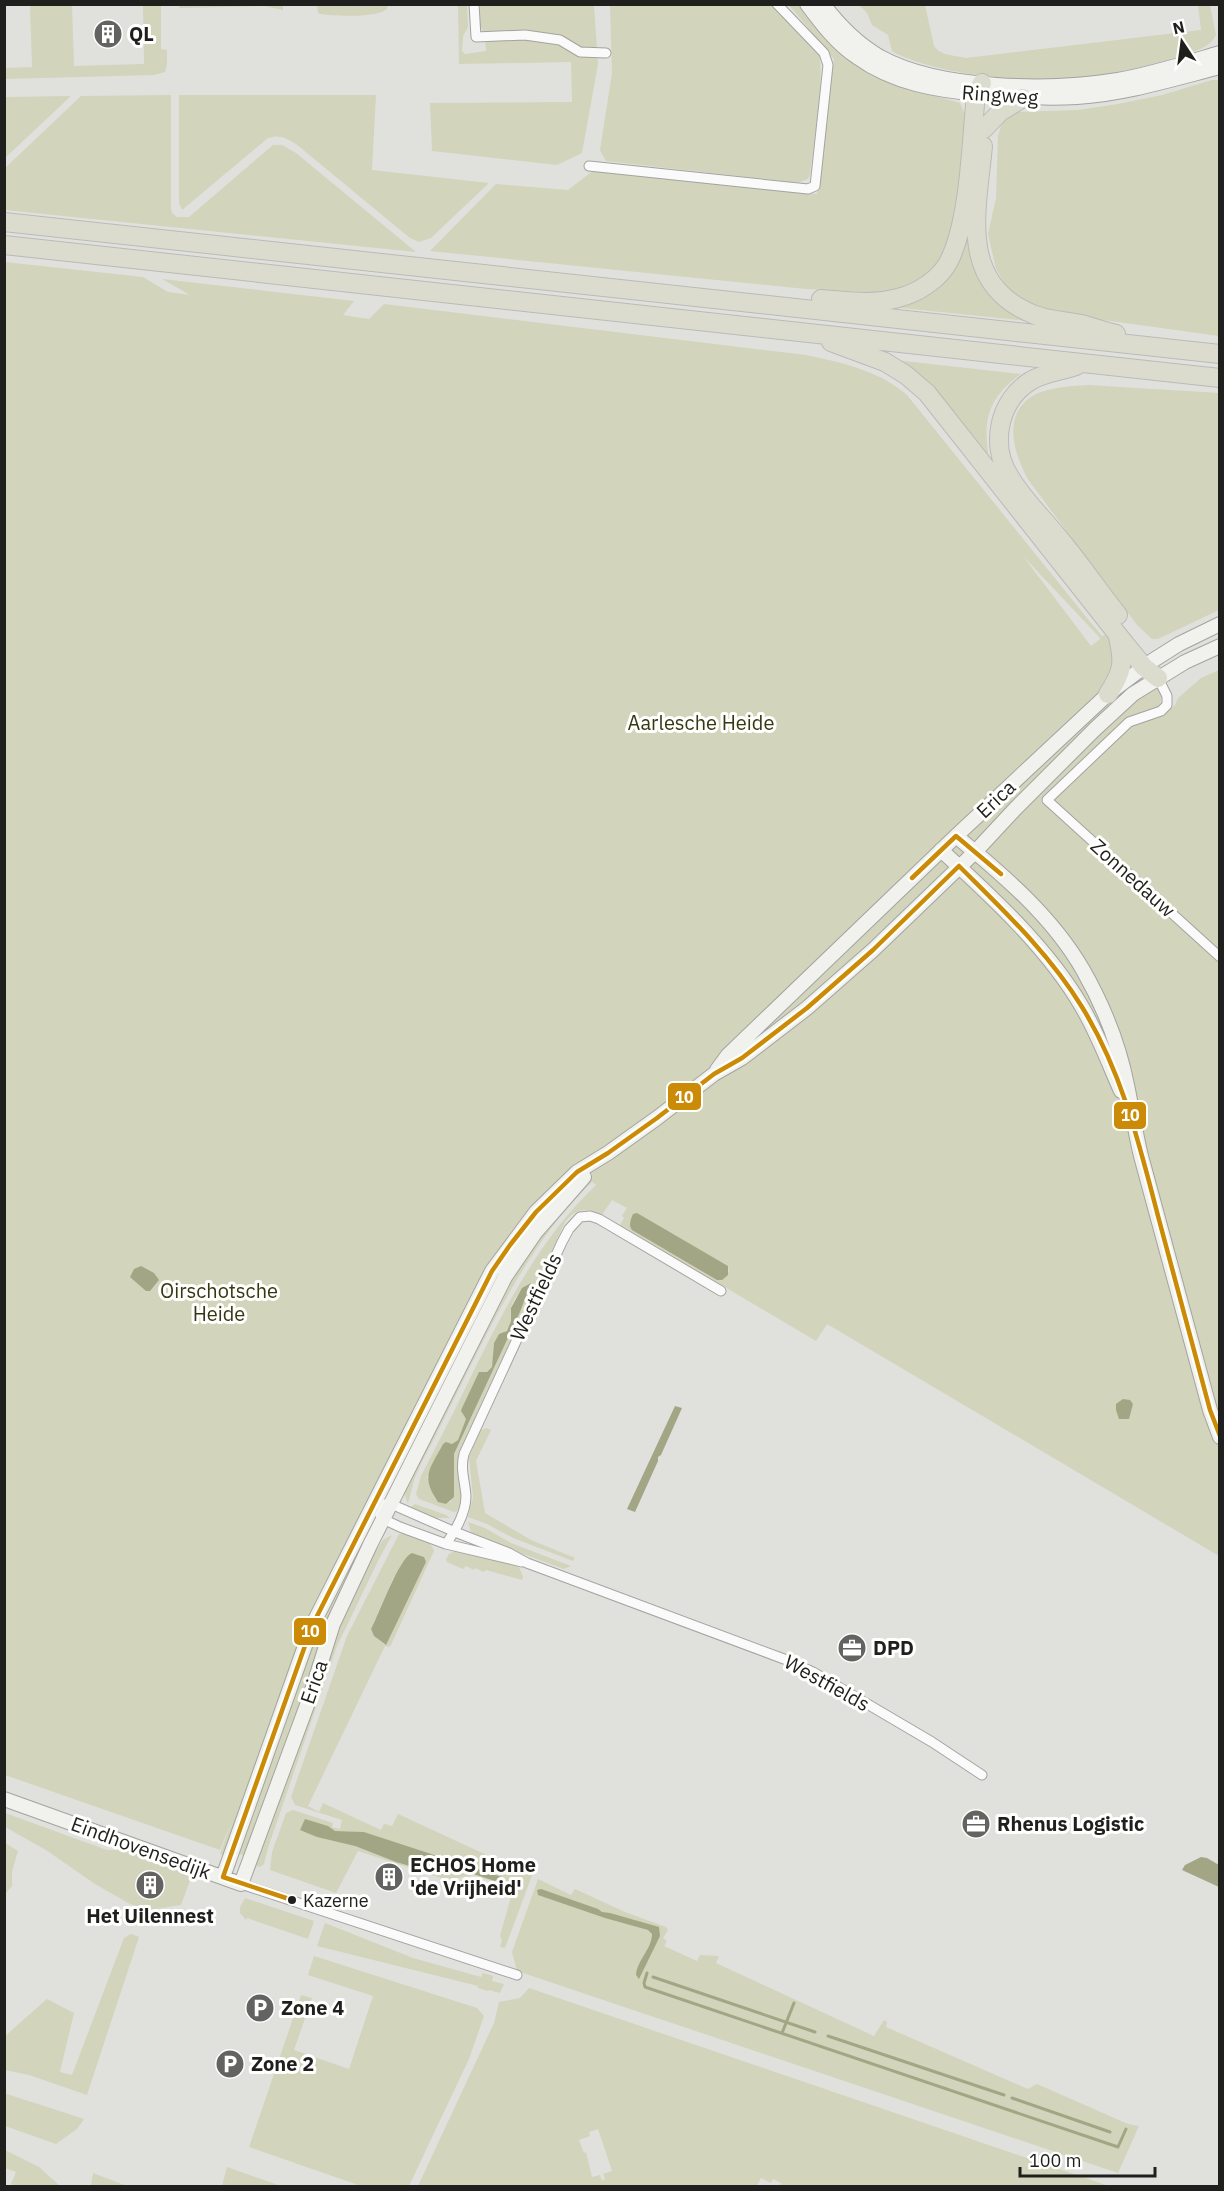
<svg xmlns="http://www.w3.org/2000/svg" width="1224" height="2191" font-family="'IBM Plex Sans',sans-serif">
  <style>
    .green { fill: #d2d4bb; fill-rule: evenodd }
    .water { fill: #a3a684 }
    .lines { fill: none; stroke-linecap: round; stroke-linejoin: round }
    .stream { stroke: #a3a684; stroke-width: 3 }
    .street-casing { stroke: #a3a3a1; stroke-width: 11 }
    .secondary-casing { stroke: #a3a3a1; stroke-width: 16 }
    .highway-casing { stroke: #babbb9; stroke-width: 20 }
    .street { stroke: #fafafa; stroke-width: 9 }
    .secondary { stroke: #f1f1ed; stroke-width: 14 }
    .highway { stroke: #dbdcce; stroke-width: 18 }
    .bus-1-casing { stroke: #fffffe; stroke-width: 9 }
    .bus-1 { stroke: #cc8b06; stroke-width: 4.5 }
    .bus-dot { fill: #1f201e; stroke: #fffffe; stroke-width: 2 }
    .labels { text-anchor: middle; stroke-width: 6; stroke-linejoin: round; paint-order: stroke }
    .bus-label { font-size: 18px; fill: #1f201e; stroke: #fffffe; text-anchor: start }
    .poi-label { font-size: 20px; font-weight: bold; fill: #1f201e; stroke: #fffffe; text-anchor: start }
    .street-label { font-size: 20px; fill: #1f201e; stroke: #fffffe }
    .park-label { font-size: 20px; fill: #363811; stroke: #fffffe }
    .line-badge { stroke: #fffffe; stroke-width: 2 }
    .badge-label { font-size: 16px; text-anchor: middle; font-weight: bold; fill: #fff }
  </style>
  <rect width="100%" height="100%" fill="#e0e1dd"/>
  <!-- green -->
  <path class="green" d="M30 5H72L74 66 144 64 143 5H161V49L167 50V65L165 72 154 75 5 79V68L32 67Z
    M178 5 272 4 283 5V10L264 6 180 8Z
    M317 5V4L388 5 387 9C377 18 335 16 321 14L318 13Z
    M458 5H467L468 27 463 36 462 51 465 54 486 51 485 36 480 25V5H594L598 64 582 153 557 165 432 151 430 103 572 102 571 62 459 64Z
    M610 5H775L818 50C826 69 813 148 810 174L808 179 800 182H790L606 161 600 150 612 73Z
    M789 5H804L822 28 914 90 960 103 966 117 956 211 945 253 937 264 926 275 898 290 884 293 806 289 430 251 496 184 568 190 594 170 817 194 834 59Z
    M859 5H925L934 46C941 56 954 55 966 58L1201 30 1198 5H1210L1216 35C1210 49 1187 54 1173 58 1105 79 1049 84 978 75 949 71 921 65 895 53L892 51 888 35 872 25 867 13Z
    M1212 80H1219V336L1060 314 1024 302 1008 289 996 269 988 234 996 198 998 136 1002 122 1015 112 1078 110 1118 104 1162 95Z
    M171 95V208L172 213 177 217H189L273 145H282L296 153 416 252 5 210V168L81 96Z
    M179 95H376L372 170 489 183 431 238 419 242 410 238 296 144C286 138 280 134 268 138L182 210 179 203Z
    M71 96 5 158V97Z
    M965 218 976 262 1047 323 882 306 925 289Z
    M5 262 143 277 168 292 190 295 162 279 354 301 343 315 369 319 384 304 806 355C843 363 878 370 907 395L1087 618 1102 636 1107 634 1112 641 1113 673 1135 700 1149 690 1159 689 1162 693 1160 706 1163 715 1175 705 1178 698 1201 678 1219 670V1556L827 1324 816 1341 620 1225 624 1218 622 1216 627 1208 612 1200 602 1215C587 1207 576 1208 565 1222L459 1453C455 1472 467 1493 457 1511L454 1512 419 1499 416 1494 421 1476C441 1437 461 1398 480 1358 513 1293 543 1236 596 1185L592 1182C539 1233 506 1296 473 1361 456 1395 439 1429 421 1464L414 1480 408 1504 403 1490 499 1294 525 1220 330 1582 226 1855 220 1854 231 1823 220 1850 5 1775ZM1023 556 1100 638V639L1091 646ZM637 1214 728 1266 729 1272ZM530 1283 520 1312 454 1454 451 1501 446 1504 435 1499 427 1477 443 1444 449 1443 452 1444 458 1440 466 1419 462 1413 480 1372H487L492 1367C494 1359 492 1351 494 1344 496 1335 501 1336 506 1331 513 1324 510 1317 511 1309 512 1298 523 1289 530 1283Z
    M895 360 1021 374C986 399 982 423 990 464Z
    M1088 385 1219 393V610L1158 639H1152L1137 625 1029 481C1012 451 1000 408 1041 392 1056 387 1073 386 1088 385Z
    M487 1428 491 1430 476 1461 485 1513 531 1540 575 1558 573 1561 513 1538 487 1524 468 1517 473 1497 469 1457 481 1430Z
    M415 1504 446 1515 450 1518H435L411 1507Z
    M468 1522 485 1528 511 1543 571 1566 564 1569 477 1537 471 1532Z
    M365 1530 372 1534 320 1645 247 1856 238 1854 316 1622Z
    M399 1534C411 1534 431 1539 434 1551L390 1647 385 1646 308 1806 319 1812 323 1803 381 1830 384 1824 392 1826 398 1814 528 1874 531 1869 534 1870 505 1948 500 1947 502 1940 500 1936 512 1893 494 1887 495 1882 474 1875 452 1879 441 1878 358 1851 336 1893 270 1870 272 1852 286 1813 293 1810 333 1823 332 1827 340 1829 342 1820 295 1805 291 1797 347 1636ZM412 1553 424 1557 385 1645 374 1636 371 1629 392 1581ZM328 1826 335 1831 364 1832 502 1877 495 1881 464 1871 441 1875 396 1862 355 1846Z
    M392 1535 379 1559 337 1646 268 1848 264 1864 260 1867 256 1866 257 1860 339 1628 376 1550 383 1540Z
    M456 1550H462L519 1567 523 1577 522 1580 486 1570 484 1572 475 1568 474 1570 466 1566 463 1569 447 1562 446 1559 449 1554Z
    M5 1813 107 1850H127L192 1875 181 1905 149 1910 130 1904 95 1884 46 1850 5 1827Z
    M5 1843 18 1851 12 1872V1886L5 1894Z
    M538 1879 571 1895 575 1889 625 1912 666 1927 668 1930 663 1938 667 1941 664 1946 697 1961 700 1955 719 1956 716 1963 874 2036 884 2020 887 2022 886 2027 1028 2089 1037 2084 1128 2124 1139 2126 1118 2173 517 1971 512 1952Z
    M245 1898 314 1921 308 1939 247 1918 246 1920 240 1913V1907Z
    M325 1923 413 1958 481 1977 483 1973 493 1976 492 1981 504 1984 500 1993 489 1990 488 1991 478 1988V1986L317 1946Z
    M131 1934 139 1937 87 2095 29 2075 5 2070V2036L47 1999 74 2013 60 2072 72 2075 124 1938Z
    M314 1956 477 2008 484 2016 469 2059 409 2186H361L249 2147 301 1995 312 1998 294 2050 349 2069 373 1996 308 1975Z
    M529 1988 1109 2186H780L781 2183 773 2179 771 2183 761 2178 757 2186H418L494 2023 499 2002 520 1998ZM598 2129 612 2171 603 2174 605 2179 602 2181 600 2175 592 2177 586 2152 584 2153 579 2140 590 2136 589 2132Z
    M4 2093 84 2119 77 2129 56 2144 5 2126Z
    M5 2150 39 2167 60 2186H15L11 2184 16 2172 5 2168Z
    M227 2167 281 2186H222Z
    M93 2173 127 2186H129H91Z"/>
  <!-- water -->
  <path class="water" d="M637 1213 728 1266V1275L722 1280H717L632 1230C628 1225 631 1219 633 1214Z
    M141 1266 154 1273 159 1280 150 1291H146L130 1277 134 1269Z
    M531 1283 520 1312 454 1454V1497L446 1504 438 1502C420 1476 430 1469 443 1444L446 1442 452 1444 458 1440 466 1419 461 1411 462 1408 479 1372H487L492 1367 494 1343 499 1334 507 1331 511 1321V1308L522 1288Z
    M1123 1399 1130 1400 1133 1404 1129 1419H1119L1116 1410V1404Z
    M675 1406 682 1408 661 1455 658 1457V1461L635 1512 627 1509Z
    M412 1553 424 1557 426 1562 386 1645 374 1636 371 1629C379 1614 399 1558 412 1553Z
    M305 1819 328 1826 335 1831 364 1832 502 1877 495 1881 464 1871 441 1875 396 1862 355 1846 317 1837 300 1830Z
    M1201 1857 1207 1858 1219 1865V1887L1182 1870 1185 1865Z
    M541 1889 598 1909 602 1912 610 1913 659 1927 660 1936 639 1979 636 1975C637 1960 652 1949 652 1934L648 1930 605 1918 538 1895 537 1890Z"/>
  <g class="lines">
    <!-- stream -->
    <path class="stream" d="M647 1973 644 1983 645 1987 1118 2147 1126 2129
      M653 1977 815 2032
      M782 2033 794 2003
      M828 2036 1004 2095
      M1012 2098 1110 2132"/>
    <!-- street casing -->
    <g class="street-casing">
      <path id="street" d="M474 4 476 37 525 35 560 40 580 52 606 53
        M589 166 808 189 815 186 828 65 824 53 777 4
        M1158 678 1167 696V705L1161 711 1129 722 1047 800 1220 957
        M373 1504H391L455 1532 509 1553 527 1563 784 1659 813 1672 932 1742 982 1775
        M373 1504 383 1519 400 1527 446 1544 522 1562
        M446 1544C456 1530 466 1513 466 1496 465 1481 460 1469 464 1454L562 1242 569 1229 580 1217 590 1216 599 1219 721 1291
        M241 1884 517 1975"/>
    </g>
    <!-- secondary casing -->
    <g class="secondary-casing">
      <path id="secondary" d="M807 4C821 23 837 44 857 57 893 83 938 91 982 94 1014 97 1045 99 1077 97 1125 94 1173 79 1220 67
        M823 4C838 24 858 44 880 57 940 90 1051 91 1118 80 1152 74 1186 63 1220 53
        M956 836C1003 875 1052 916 1083 970 1103 1005 1119 1045 1127 1085 1132 1108 1135 1132 1141 1156 1164 1241 1187 1325 1210 1410L1220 1437
        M941 850C991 896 1048 948 1082 1007 1098 1034 1108 1062 1121 1091
        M717 1070 728 1055 956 836 1108 694 1152 661 1179 644 1220 624
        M4 1799 241 1884 310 1697 333 1624 370 1545 505 1277 535 1233 584 1177
        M223 1877 312 1626 492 1271 536 1212 577 1172 608 1153 657 1118 714 1074 742 1058 807 1008 873 950 975 852 1015 809 1095 729 1133 694 1185 662 1220 646"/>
    </g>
    <!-- highway casing -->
    <g class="highway-casing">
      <path id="highway" d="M984 129 1000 112 1023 98
        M983 146C977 211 957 285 1035 315 1051 321 1068 321 1085 325 1095 328 1105 331 1116 334
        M4 222 1220 354
        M4 245 1220 378
        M821 299C847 301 873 305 898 298 918 293 940 279 949 261 970 219 971 142 976 94L982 83
        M831 342 885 362 906 375 927 393 1118 635 1144 667 1158 678
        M1076 366C1061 371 1045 373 1032 380 999 399 989 445 1010 477 1023 499 1043 518 1059 538 1080 563 1098 590 1118 615
        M1108 694C1123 671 1124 663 1118 637"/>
    </g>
    <!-- street -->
    <use href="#street" class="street"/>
    <!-- secondary -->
    <use href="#secondary" class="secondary"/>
    <!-- highway -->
    <use href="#highway" class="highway"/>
    <!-- bus-1 casing -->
    <g class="bus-1-casing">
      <path id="bus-1" d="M912 878 956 836 1001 874
        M292 1900 223 1877 312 1626 492 1271 510 1245 536 1212 577 1172 608 1153 657 1118 714 1074 742 1058 807 1008 873 950 959 866C1003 910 1049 953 1082 1007 1122 1072 1139 1143 1158 1216 1175 1281 1193 1345 1210 1410L1220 1436"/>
    </g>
    <!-- bus-1 -->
    <use href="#bus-1" class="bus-1"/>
  </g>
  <!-- icons -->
  <defs>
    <g id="building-disc" transform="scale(1.5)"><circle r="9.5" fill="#636461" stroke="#fffffe"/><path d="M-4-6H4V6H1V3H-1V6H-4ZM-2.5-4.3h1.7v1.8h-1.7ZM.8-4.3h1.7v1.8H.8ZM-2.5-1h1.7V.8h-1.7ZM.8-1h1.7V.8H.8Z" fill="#fff"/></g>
    <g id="office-disc" transform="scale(1.5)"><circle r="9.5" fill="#636461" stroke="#fffffe"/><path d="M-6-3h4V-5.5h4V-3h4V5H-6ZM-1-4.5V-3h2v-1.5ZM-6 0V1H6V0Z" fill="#fff"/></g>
    <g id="parking-disc" transform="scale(1.5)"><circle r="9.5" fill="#636461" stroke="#fffffe"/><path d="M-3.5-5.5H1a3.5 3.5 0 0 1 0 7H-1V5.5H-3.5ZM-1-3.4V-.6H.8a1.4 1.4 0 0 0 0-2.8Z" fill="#fff"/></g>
  </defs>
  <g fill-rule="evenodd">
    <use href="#building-disc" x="108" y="34"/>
    <use href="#office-disc" x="852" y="1648"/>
    <use href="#office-disc" x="976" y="1824"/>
    <use href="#building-disc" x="389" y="1877"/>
    <use href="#building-disc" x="150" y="1885"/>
    <use href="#parking-disc" x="260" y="2008"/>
    <use href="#parking-disc" x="230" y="2064"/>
  </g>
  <!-- markers -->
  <circle class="bus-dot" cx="292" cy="1900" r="5"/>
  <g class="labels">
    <!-- bus labels -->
    <g class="bus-label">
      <text x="303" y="1907">Kazerne</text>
    </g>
    <!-- poi labels -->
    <g class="poi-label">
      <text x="129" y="41">QL</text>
      <text x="873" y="1655">DPD</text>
      <text x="997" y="1831">Rhenus Logistic</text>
      <text x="410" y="1872">ECHOS Home<tspan x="410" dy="23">'de Vrijheid'</tspan></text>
      <text x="150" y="1923" text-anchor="middle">Het Uilennest</text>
      <text x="281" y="2015">Zone 4</text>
      <text x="251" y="2071">Zone 2</text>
    </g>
    <!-- street labels -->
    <g class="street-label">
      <text transform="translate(1000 95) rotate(4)" y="7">Ringweg</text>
      <text transform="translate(996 799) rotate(-43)" y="7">Erica</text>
      <text transform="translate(1133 878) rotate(42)" y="7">Zonnedauw</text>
      <text transform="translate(536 1297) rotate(-65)" y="7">Westfields</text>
      <text transform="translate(314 1682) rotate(-71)" y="7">Erica</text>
      <text transform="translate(827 1683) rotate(29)" y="7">Westfields</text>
      <text transform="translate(141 1848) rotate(20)" y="7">Eindhovensedijk</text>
    </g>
    <!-- park labels -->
    <g class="park-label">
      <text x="701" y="730">Aarlesche Heide</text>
      <text x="219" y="1298">Oirschotsche<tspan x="219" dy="23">Heide</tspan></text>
    </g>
  </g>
  <g class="line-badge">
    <rect x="667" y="1082" width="35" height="29" rx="6" fill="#cc8b06"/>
    <rect x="1113" y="1101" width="34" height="29" rx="6" fill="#cc8b06"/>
    <rect x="293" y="1617" width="34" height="29" rx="6" fill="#cc8b06"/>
  </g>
  <g class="badge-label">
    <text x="684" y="1103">10</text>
    <text x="1130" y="1121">10</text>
    <text x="310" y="1637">10</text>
  </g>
  <!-- border -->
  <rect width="1224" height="2191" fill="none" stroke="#1f201e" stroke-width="12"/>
  <!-- north arrow -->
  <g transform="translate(1182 42) rotate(347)" stroke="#fffffe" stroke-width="4.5" paint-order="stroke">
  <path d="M0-4.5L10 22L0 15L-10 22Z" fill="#1f201e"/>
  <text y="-9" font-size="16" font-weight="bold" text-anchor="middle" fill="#1f201e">N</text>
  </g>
  <!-- scale -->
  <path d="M1020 2167v9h135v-9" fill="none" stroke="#1f201e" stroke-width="3"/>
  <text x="1029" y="2167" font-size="18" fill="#1f201e" stroke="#fffffe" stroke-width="4.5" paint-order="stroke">100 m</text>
</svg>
